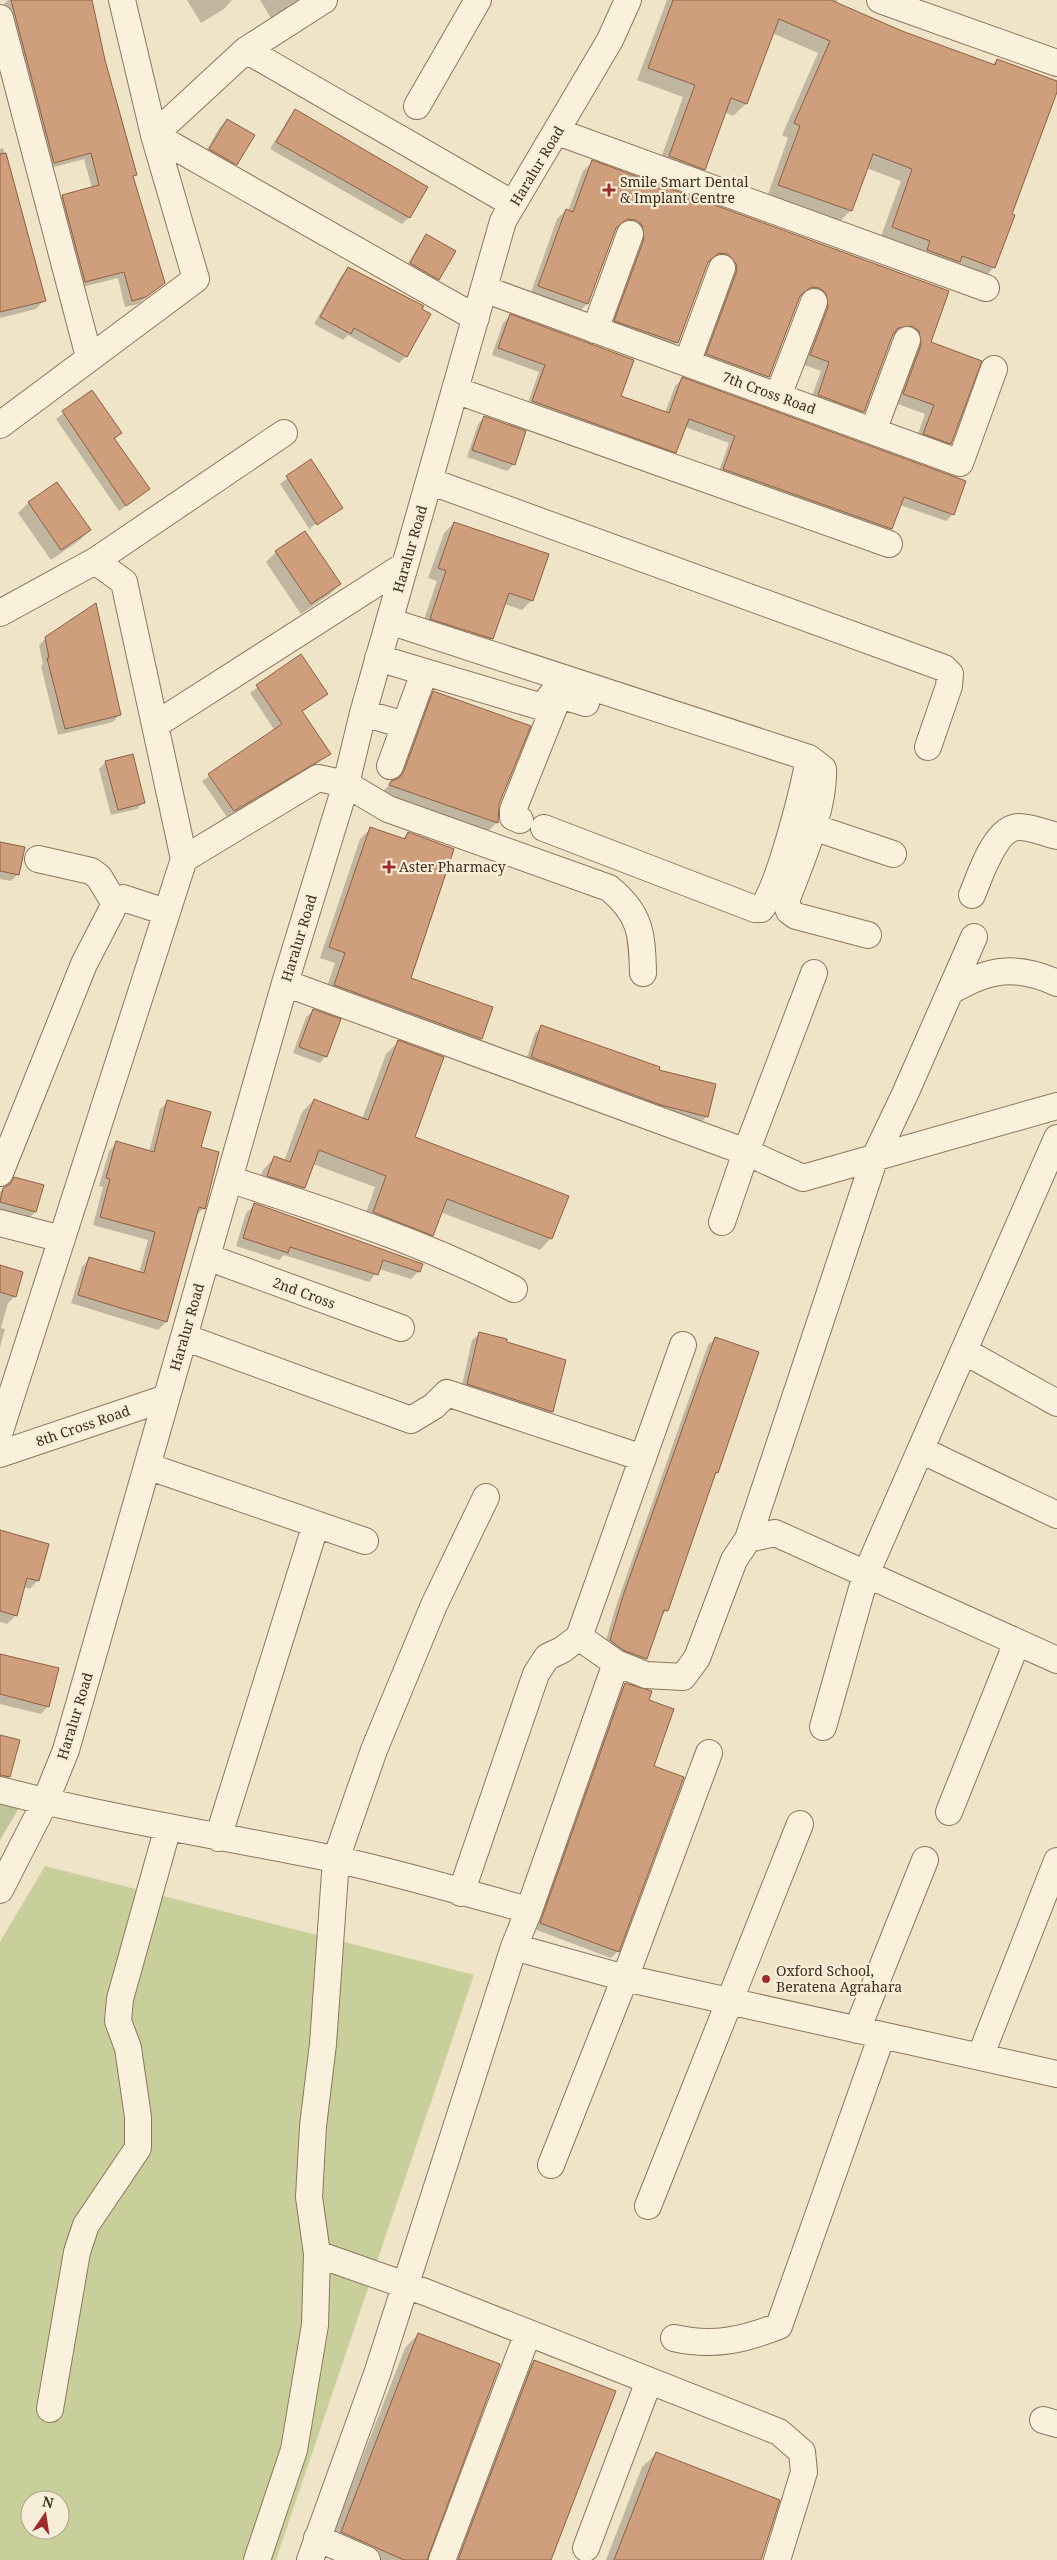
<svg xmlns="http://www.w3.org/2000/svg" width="1057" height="2560" font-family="'Noto Serif',serif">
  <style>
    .green { fill: #c9cf9b; fill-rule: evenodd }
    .cemetery { fill: #bfc49a }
    .shadow { fill: #0003 }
    .building { fill: #cf9f7d; stroke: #8d5f41 }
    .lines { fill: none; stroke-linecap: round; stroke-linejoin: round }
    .minor-casing { stroke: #8d765c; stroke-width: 28 }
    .minor { stroke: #faf1dc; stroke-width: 26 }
    .poi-dot { fill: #9e2a2b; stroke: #f7eed8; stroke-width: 2 }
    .labels { text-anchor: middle; stroke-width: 4.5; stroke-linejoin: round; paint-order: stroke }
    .street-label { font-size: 14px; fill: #3d2e20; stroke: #f7eed8 }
    .poi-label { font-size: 14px; fill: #3d2e20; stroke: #f7eed8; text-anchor: start }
  </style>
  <rect width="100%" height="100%" fill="#f0e4c8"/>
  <!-- green -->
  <path class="green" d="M45 1866 474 1975 276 2560H0V1942ZM30 2500H60V2530H30Z"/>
  <!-- cemetery -->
  <path class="cemetery" d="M0 1804 19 1808 0 1840Z"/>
  <!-- shadow -->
  <path class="shadow" d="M8 0H91L104 60 136 174 133 178 164 283 138 304 125 307 118 278 78 288 56 202 63 196 92 188 84 159 47 169 4 4Z
    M187 0H232L224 9 201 23Z
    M260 0H300L271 18Z
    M667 0H837V4L901 32 992 65 997 60 1057 82V88L1011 214 994 267 982 280 880 239 901 181 866 168 851 210 839 222 767 197 788 138 782 135 818 53 772 33 746 104 733 116 725 112 704 169 692 181 657 169 683 97 637 80Z
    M295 111 409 217 402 224 270 149 289 118Z
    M227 120 236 164 229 171 203 156 220 127Z
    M3 148 44 300 36 309 0 318V149Z
    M592 162 948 291 929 343 950 443 941 452 915 443 925 414 895 403 902 334 891 336 863 411 854 420 809 404 821 371 802 364 810 296H801L798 298 768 377 759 386 698 363 718 263 709 262 706 264 677 342 668 351 606 330 626 229 617 228 614 230 587 304 578 313 530 295 557 219 566 210 568 211 583 171Z
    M426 236 438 279 432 286 404 270 420 243Z
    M349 268 406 356 399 363 348 335 343 340 314 324 342 275Z
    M510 316 619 397 665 413 675 386 682 379 953 514 946 521 900 505 891 529 884 536 717 476 729 443 685 427 675 452 668 459 526 408 539 372 492 355 503 323Z
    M92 392 121 433 114 440 148 489 119 511 56 419Z
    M484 418 514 464 507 471 467 457 478 424Z
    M311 461 342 508 311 527 310 530 280 484Z
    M57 483 90 530 80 540 51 560 18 513 28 503Z
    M454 523 532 600 522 610 504 604 492 639 482 649 421 629 437 581 428 578 444 533Z
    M276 552 340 584 330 594 301 614 266 562Z
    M46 638 119 715 113 722 58 735 41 666 43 664 39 645Z
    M300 655 326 694 301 713 329 754 308 770H304L227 817 202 781 275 731 250 693Z
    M434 693 498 804 496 823 483 836 378 796 393 781 420 706Z
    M106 762 144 802 137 809 111 815 99 769Z
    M370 829 402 839 408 833 409 979 481 1039 470 1049 324 995 335 963 320 958 360 839Z
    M0 843 18 874 11 881 0 879Z
    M313 1011 326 1056 320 1063 293 1053 306 1017Z
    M542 1027 657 1070 707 1116 700 1123 525 1063 535 1033Z
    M398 1042 413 1138 551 1238 540 1250 440 1212 432 1235 420 1247 362 1224 375 1187 313 1164 304 1188 292 1200 256 1188 263 1170 274 1158 284 1161 302 1112 314 1100 362 1119 386 1054Z
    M168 1102 204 1208 195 1216 166 1322 158 1330 71 1303 82 1267 89 1259 139 1273 148 1240 93 1225 103 1187 99 1186 109 1151 117 1143 149 1152 160 1109Z
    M15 1179 35 1212 29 1218 0 1211V1192Z
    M255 1205 419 1271 411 1279 379 1269 369 1282 284 1255 279 1260 236 1246 246 1213Z
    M0 1267 15 1296 8 1303 1 1328 5 1329 0 1347Z
    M479 1334 537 1351 536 1354 564 1361 552 1412 545 1418 461 1390 472 1340Z
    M715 1339 717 1473 713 1477 667 1610 660 1617 647 1657 640 1664 604 1647 617 1603 708 1345Z
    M0 1532 38 1580 30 1589 24 1587 16 1615 7 1624 0 1622Z
    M0 1655 48 1706 41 1714 0 1704Z
    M625 1684 648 1701 652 1767 618 1951 611 1958 534 1929 619 1691Z
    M0 1736 9 1777 2 1784H0Z
    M418 2334 426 2560H358L328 2546 405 2348Z
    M534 2361 551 2560H450L521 2375Z
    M656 2454 760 2560H606L642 2467Z"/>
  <!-- building -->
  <path class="building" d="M11 0H92L105 60 137 175 133 176 165 283 146 297 132 301 124 272 85 282 62 195 99 185 91 153 54 163Z
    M673 0H831L902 31 995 65 997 59 1057 81V92L1012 214 1015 215 995 268 962 256 960 262 927 250 930 241 892 227 912 169 873 154 852 211 778 185 800 126 794 123 830 41 779 19 747 104 731 98 705 170 669 156 695 85 648 68Z
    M295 109 428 187 410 218 276 142Z
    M227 119 255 135 237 165 209 149Z
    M6 153 46 301 0 312V154Z
    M592 160 949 291 931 342 982 361 951 444 923 434 934 405 903 394 921 345 919 331 912 326 898 328 893 334 864 412 818 395 829 362 810 355 828 307 826 293 819 288 811 287 800 296 769 377 706 354 736 273 737 265 728 254 719 253 708 262 678 343 614 321 644 239 642 225 636 220 627 219 616 228 588 304 538 286 566 209 573 212Z
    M426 234 456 251 439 280 410 263Z
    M348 267 424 306 422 309 431 314 407 357 354 328 351 334 320 317Z
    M510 314 634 360 621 396 669 413 682 377 966 481 954 515 904 497 892 529 723 469 735 436 689 419 676 453 532 401 545 365 498 348Z
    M92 390 122 433 114 438 150 489 126 506 62 411Z
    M484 416 526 431 515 465 472 450Z
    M311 459 343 508 317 525 286 476Z
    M57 482 91 530 61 550 28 502Z
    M454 522 549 554 533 601 509 593 493 639 430 619 446 571 438 568Z
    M305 531 341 584 311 604 275 551Z
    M96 603 121 715 65 729 47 658H49L45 637Z
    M301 654 328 694 302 711 331 754 234 811 208 774 282 724 256 685Z
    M433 691 531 726 499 804 498 823 389 785 391 781 399 778 404 771Z
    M133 754 145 803 118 810 105 761Z
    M370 827 405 839 408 832 454 849 411 978 493 1007 482 1039 334 985 345 953 329 947Z
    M0 842 25 847 19 875 0 871Z
    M313 1009 341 1019 327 1057 299 1047Z
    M541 1025 660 1067 659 1070 716 1084 708 1117 661 1105 531 1057Z
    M398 1040 444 1057 415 1137 569 1196 552 1239 447 1199 433 1236 373 1212 386 1176 319 1150 305 1188 267 1176 274 1156 290 1162 314 1099 368 1120Z
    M167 1100 211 1112 201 1147 219 1152 205 1209 199 1207 167 1322 78 1295 89 1257 144 1273 155 1232 100 1217 110 1179 106 1178 116 1141 154 1152Z
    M14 1177 44 1185 36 1212 0 1202 3 1188 10 1184Z
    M254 1203 423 1264 420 1272 383 1260 378 1275 290 1247 288 1253 243 1238Z
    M0 1265 23 1272 16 1297 0 1292Z
    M479 1332 507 1339V1342L566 1360 553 1412 467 1384Z
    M715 1337 759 1352 718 1473 716 1472 668 1611 664 1610 647 1659 623 1650 610 1640 623 1596Z
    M0 1530 49 1544 39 1581 27 1578 17 1616 0 1611Z
    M0 1654 59 1668 49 1707 0 1694Z
    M625 1683 652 1691 649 1700 674 1709 654 1766 684 1777 619 1952 540 1923Z
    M0 1735 20 1740 10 1777 0 1775Z
    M418 2333 500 2364 427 2560H404L341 2532Z
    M534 2360 616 2391 551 2560H458Z
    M656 2452 780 2500 761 2560H614Z"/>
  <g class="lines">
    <!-- minor casing -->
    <g class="minor-casing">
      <path id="minor" d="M324 0 246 50 154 135 476 318
        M880 0 1057 63
        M0 18 89 357
        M246 50 513 204
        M417 106 478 0
        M558 132 986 288
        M484 289 960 463 994 369
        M595 330 630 234
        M687 363 722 268
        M455 390 889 544
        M778 396 814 302
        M0 425 196 279 154 135 122 0
        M873 431 907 340
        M429 481 944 668 950 674 949 686 928 747
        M95 561 284 433
        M0 613 95 561 124 582 184 859 0 1431
        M389 621 809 758 823 769C825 808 800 864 786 901L789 911 796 916 868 935
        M378 658 542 707 553 693 586 703
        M363 713 405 725
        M155 725 405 565
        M390 766 424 673
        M520 820 513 817V810L559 695
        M813 827 893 854
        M544 828 755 909H761C779 888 804 788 809 758
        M38 859 91 871 99 877 115 904
        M184 859 318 778 346 784 388 809 609 888C641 914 642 934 643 973
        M972 895C980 876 995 827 1019 827 1031 827 1045 833 1057 836
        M285 983 746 1152 803 1178 1057 1106
        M951 991C989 969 1015 964 1057 983
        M0 1173 84 964 115 904 123 898 166 912
        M229 1179C326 1211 423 1242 514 1289
        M722 1222 746 1152 814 973
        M0 1223 62 1239
        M207 1257 401 1328
        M184 1337 411 1420 434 1406 447 1393 643 1458
        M964 1351 1057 1403
        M921 1450 1057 1515
        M0 1454 166 1398
        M147 1466 365 1541
        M748 1539 875 1157 905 1094 974 937
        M579 1637 616 1663
        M823 1727 866 1574 1057 1138
        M0 1790C110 1819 223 1836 334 1859 400 1873 464 1893 529 1910
        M949 1812 1017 1642
        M218 1838 316 1524
        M0 1890 45 1802 66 1750 285 983 346 784 363 713 503 221 610 40 628 0
        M461 1893 536 1674 547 1657 562 1650 579 1637 683 1345
        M514 1947 625 1978 1057 2074
        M857 2030 925 1860
        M980 2057 1057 1861
        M551 2165 625 1978 709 1753
        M648 2206 800 1824
        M317 2254 425 2292 779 2432 802 2452 804 2472 777 2560
        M674 2338C713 2347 743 2340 779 2326L882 2035
        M50 2409 77 2252 86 2225 138 2148V2117L128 2048 118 2021 120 1999 168 1827
        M1043 2420 1057 2424
        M317 2538 367 2560
        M586 2548 649 2381
        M257 2560 294 2450 315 2325 317 2254 309 2197 313 2126 323 2044 336 1859 374 1750 434 1605 486 1497
        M310 2560 377 2374 514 1947 529 1910 616 1663 646 1675 683 1677 697 1658 734 1560 748 1539 775 1533 1057 1660
        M442 2560 528 2333"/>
    </g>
    <!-- minor -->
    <use href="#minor" class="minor"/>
  </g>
  <!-- markers -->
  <g class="poi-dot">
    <path d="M606.5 182.5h5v5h5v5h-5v5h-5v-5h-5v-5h5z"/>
    <path d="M386.5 859.5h5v5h5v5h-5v5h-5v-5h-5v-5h5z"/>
    <circle cx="766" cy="1979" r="5"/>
  </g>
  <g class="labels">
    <!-- street labels -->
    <g class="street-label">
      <text transform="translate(537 166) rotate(-59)" y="5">Haralur Road</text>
      <text transform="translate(769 393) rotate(20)" y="5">7th Cross Road</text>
      <text transform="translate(410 549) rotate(-74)" y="5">Haralur Road</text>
      <text transform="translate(299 938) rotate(-73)" y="5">Haralur Road</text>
      <text transform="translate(304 1293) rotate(20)" y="5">2nd Cross</text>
      <text transform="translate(187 1327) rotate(-74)" y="5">Haralur Road</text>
      <text transform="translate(83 1426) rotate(-19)" y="5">8th Cross Road</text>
      <text transform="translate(75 1716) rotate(-73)" y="5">Haralur Road</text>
    </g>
    <!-- poi labels -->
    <g class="poi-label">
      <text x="620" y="187">Smile Smart Dental<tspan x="620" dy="16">&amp; Implant Centre</tspan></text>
      <text x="399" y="872">Aster Pharmacy</text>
      <text x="776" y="1976">Oxford School,<tspan x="776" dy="16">Beratena Agrahara</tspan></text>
    </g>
  </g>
  <!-- north arrow -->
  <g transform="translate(45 2515) rotate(13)"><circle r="24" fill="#f7eed8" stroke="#ada18e"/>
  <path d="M0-4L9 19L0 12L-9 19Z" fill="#9e2a2b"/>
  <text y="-8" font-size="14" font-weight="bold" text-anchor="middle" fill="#3d2e20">N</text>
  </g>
</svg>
